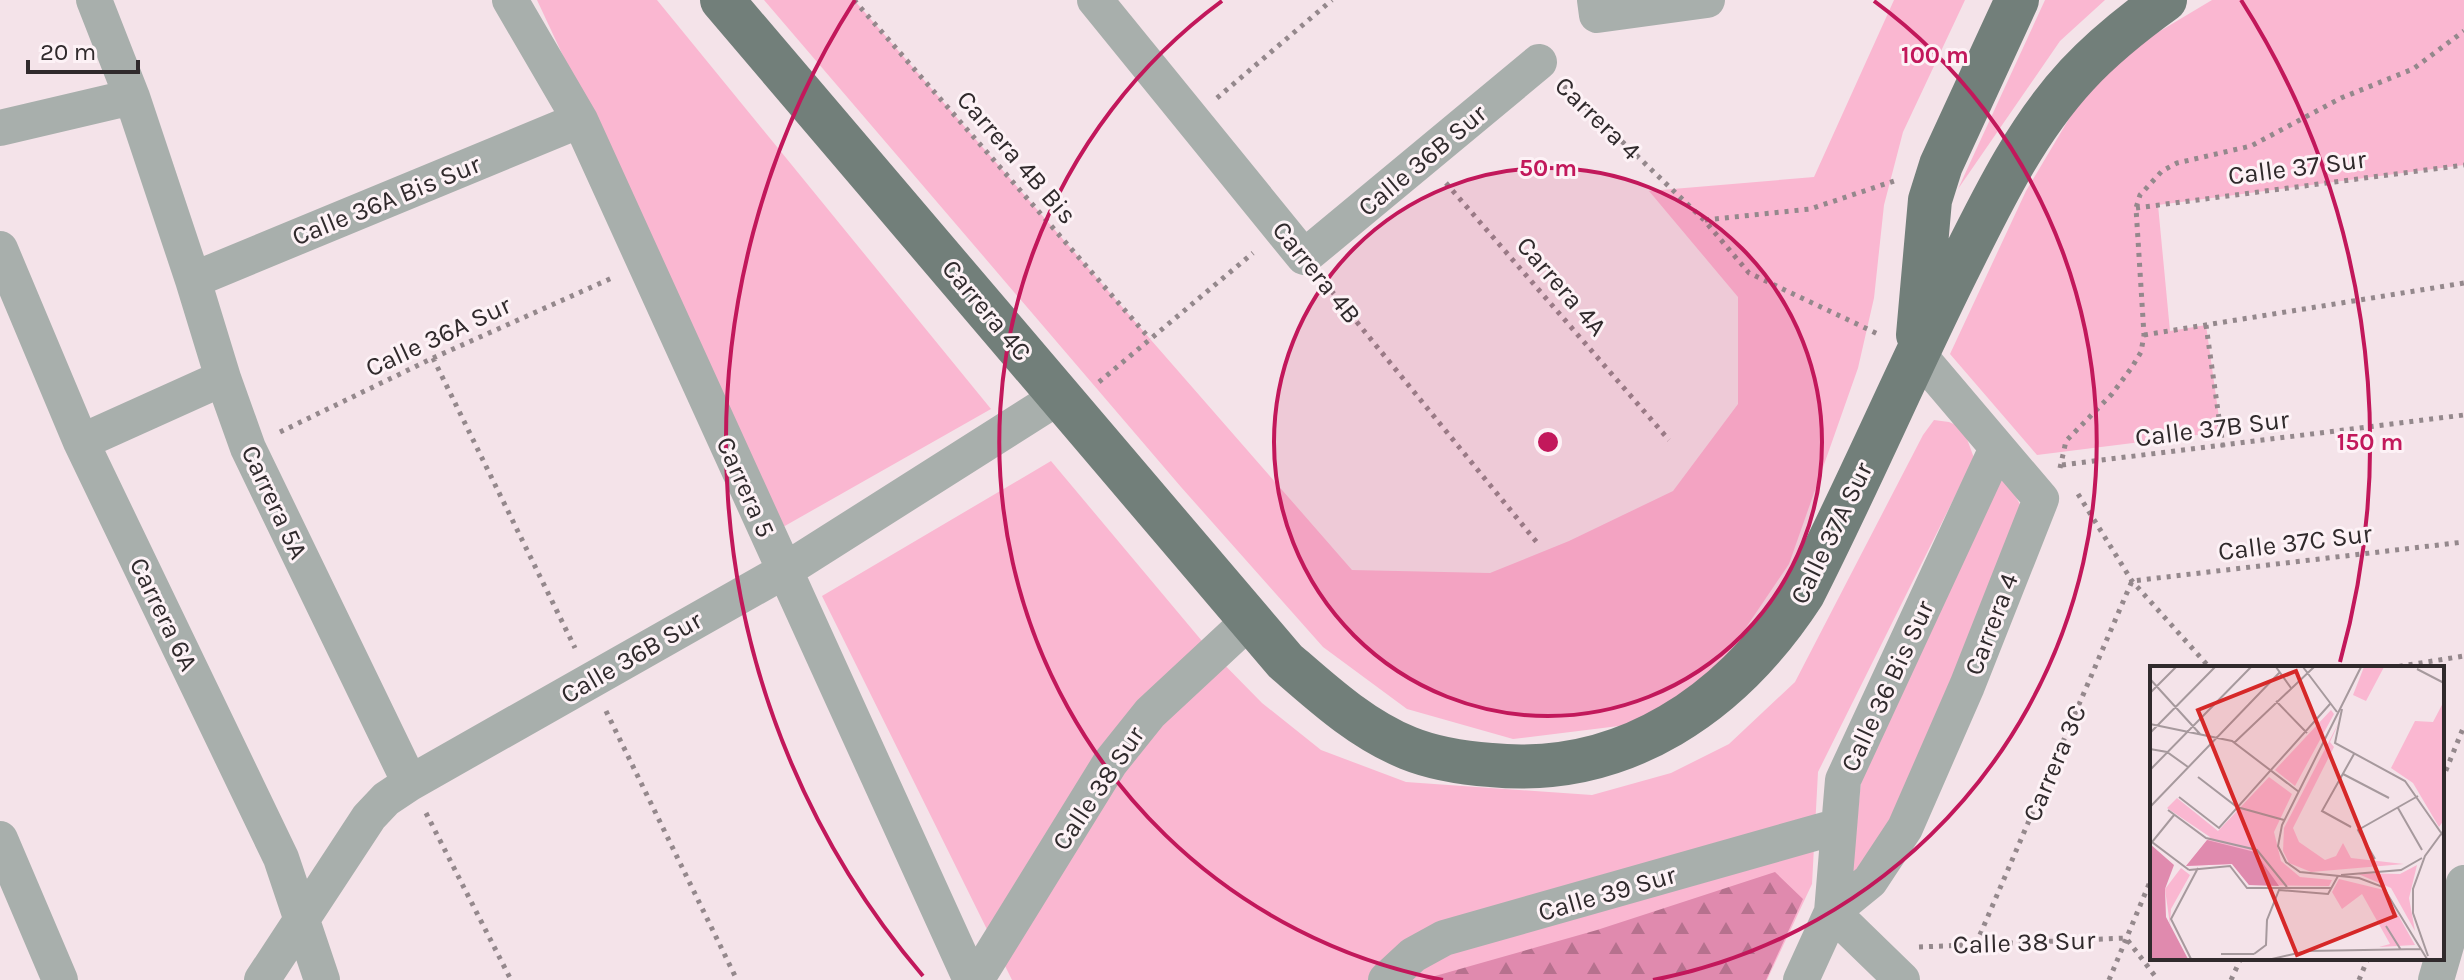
<svg xmlns="http://www.w3.org/2000/svg" width="2464" height="980" font-family="Karla,sans-serif">
  <style>
    .green { fill: #fab7d1 }
    .forest { fill: url(#forest-firs) }
    .lines { fill: none; stroke-linecap: round; stroke-linejoin: round }
    .path { stroke: #94888c; stroke-width: 5; stroke-dasharray: 4 6; stroke-linecap: butt }
    .minor { stroke: #a8afac; stroke-width: 36 }
    .major { stroke: #727f7a; stroke-width: 44 }
    .ring { fill: none; stroke: #c2185b; stroke-width: 4 }
    .labels { text-anchor: middle; stroke-width: 6; stroke-linejoin: round; paint-order: stroke }
    .street-label { font-size: 26px; fill: #302a2c; stroke: #fdf2f6 }
    .inset-road { fill: none; stroke: #a6999d; stroke-width: 2 }
    .view { fill: #d62828; fill-opacity: 0.15; stroke: #d62828; stroke-width: 4 }
    .inset-edge { fill: none; stroke: #302a2c; stroke-width: 4 }
    .centre { fill: #c2185b; stroke: #fdf2f6; stroke-width: 4 }
    .ring-label { font-size: 24px; text-anchor: middle; font-weight: bold; fill: #c2185b; stroke: #fdf2f6; stroke-width: 6; stroke-linejoin: round; paint-order: stroke }
  </style>
  <defs>
    <pattern id="forest-firs" width="22" height="20" patternUnits="userSpaceOnUse" patternTransform="scale(2)"><rect width="22" height="20" fill="#e08aae"/><path d="M5 1l3.5 6h-7zM16 11l3.5 6h-7z" fill="#b6718e"/></pattern>
  </defs>
  <rect width="100%" height="100%" fill="#f4e3e9"/>
  <!-- green -->
  <path class="green" d="M537 0H657L991 409 783 527Z
    M764 0H854L1352 570 1490 573 1569 541 1673 491 1738 404V297L1649 191 1814 177 1894 0H1965L1903 132 1884 205 1874 298 1858 368 1789 564 1718 669 1635 724 1513 739 1407 709 1323 647 1181 487Z
    M2045 0H2105L2060 41 1958 189Z
    M2212 0H2464V165L2158 205 2170 331 2206 325 2221 432 2037 455 1950 354 2026 191 2076 107 2135 46Z
    M1934 420 1949 422 1963 428 1974 458 1818 772 1812 884 1767 980H1012L822 596 1051 461 1207 647 1262 703 1321 750 1406 782 1592 795 1671 773 1729 744 1795 682 1923 435Z
    M2002 471 2023 510 1876 858 1852 874 1861 781Z"/>
  <!-- forest -->
  <path class="forest" d="M1775 872 1803 899 1766 980H1421L1597 930Z"/>
  <g class="lines">
    <!-- path -->
    <path class="path" d="M854 0 1150 339
      M1564 86 1704 220 1749 273 1878 334
      M1217 98 1332 0
      M1446 183 1669 440
      M2136 208 2464 165
      M1705 220 1810 209 1894 181
      M1325 283 1539 545
      M2206 325 2223 447
      M2144 335 2464 283
      M433 358 575 648
      M1099 382 1253 253
      M280 432 433 358 612 278
      M2062 465 2464 415
      M2060 468 2066 441 2112 394 2132 367 2141 352 2144 335 2136 208 2140 195 2162 171 2177 163 2251 146 2341 98 2413 69 2464 31
      M2078 494 2132 581 2210 668
      M2389 668 2464 656
      M606 711 737 980
      M2442 780 2464 726
      M426 813 511 980
      M1976 944 2132 581 2464 542
      M1919 947 2126 938 2158 980
      M2109 980 2152 877
      M2231 980 2241 958
      M2359 980 2368 958"/>
    <!-- minor -->
    <path class="minor" d="M94 0 132 97 193 280 223 378 248 448 410 783
      M510 0 580 120 971 980
      M1095 0 1304 257 1539 62
      M1595 0 1597 15 1707 0
      M0 128 132 97
      M0 249 81 442 281 858 322 980
      M193 280 580 120
      M81 442 223 378
      M0 839 60 980
      M262 980 369 817 386 799 410 783 784 571 1060 396
      M976 980 1110 763 1150 713 1250 620
      M1386 980 1413 955 1444 938 1839 826
      M1801 980 1832 912 1843 780 1997 448
      M1902 980 1832 912 1870 881 1905 828 1967 686 2041 499 1917 353
      M2436 980 2464 883"/>
    <!-- major -->
    <path class="major" d="M722 0 1285 661C1323 694 1361 729 1408 748 1435 759 1463 763 1491 765 1625 778 1732 703 1803 594 1857 488 1904 378 1957 271 1991 203 2025 131 2077 75 2104 46 2133 23 2165 0
      M1918 335 1930 200 1941 165 2017 0"/>
  </g>
  <!-- distance rings -->
  <circle cx="1548" cy="442" r="274" fill="#c2185b" fill-opacity=".12"/>
  <g class="ring">
    <circle cx="1548" cy="442" r="274"/>
    <path d="M1443 980A548 548 0 0 1 1222 1M1874 1A548 548 0 0 1 1653 980"/>
    <path d="M923 976A822 822 0 0 1 855 0M2241 0A822 822 0 0 1 2340 662"/>
  </g>
  <g class="labels">
    <!-- street labels -->
    <g class="street-label">
      <text transform="translate(1598 118) rotate(44)" y="9">Carrera 4</text>
      <text transform="translate(1017 157) rotate(49)" y="9">Carrera 4B Bis</text>
      <text transform="translate(1422 160) rotate(-40)" y="9">Calle 36B Sur</text>
      <text transform="translate(2297 167) rotate(-7)" y="9">Calle 37 Sur</text>
      <text transform="translate(386 200) rotate(-22)" y="9">Calle 36A Bis Sur</text>
      <text transform="translate(1317 272) rotate(51)" y="9">Carrera 4B</text>
      <text transform="translate(1562 286) rotate(49)" y="9">Carrera 4A</text>
      <text transform="translate(987 310) rotate(50)" y="9">Carrera 4C</text>
      <text transform="translate(438 336) rotate(-25)" y="9">Calle 36A Sur</text>
      <text transform="translate(2212 428) rotate(-7)" y="9">Calle 37B Sur</text>
      <text transform="translate(746 487) rotate(66)" y="9">Carrera 5</text>
      <text transform="translate(275 502) rotate(65)" y="9">Carrera 5A</text>
      <text transform="translate(1831 533) rotate(-64)" y="9">Calle 37A Sur</text>
      <text transform="translate(2295 542) rotate(-7)" y="9">Calle 37C Sur</text>
      <text transform="translate(164 614) rotate(64)" y="9">Carrera 6A</text>
      <text transform="translate(1991 624) rotate(-69)" y="9">Carrera 4</text>
      <text transform="translate(631 657) rotate(-30)" y="9">Calle 36B Sur</text>
      <text transform="translate(1887 686) rotate(-65)" y="9">Calle 36 Bis Sur</text>
      <text transform="translate(2054 763) rotate(-67)" y="9">Carrera 3C</text>
      <text transform="translate(1098 788) rotate(-56)" y="9">Calle 38 Sur</text>
      <text transform="translate(1607 893) rotate(-16)" y="9">Calle 39 Sur</text>
      <text transform="translate(2024 942) rotate(-2)" y="9">Calle 38 Sur</text>
    </g>
  </g>
  <!-- overview -->
  <g transform="translate(2150 666)">
    <rect width="294" height="294" fill="#f4e3e9"/>
    <path d="M214 1H234L216 35 203 29ZM294 35V154L289 161 263 117 241 102 265 55 283 56ZM181 44 184 48 145 120 125 104ZM190 54 180 76 184 81 143 162 149 176 175 194 186 190 193 177 201 192 254 198 161 206 139 197 133 185 134 162ZM119 111 142 128 124 166 131 195 150 211 182 214 179 220 99 219 82 198 36 200 60 171 17 142 27 132 68 165ZM267 199 259 232 265 265 241 222 206 207 250 208ZM31 202 40 209 21 243 20 259 15 223ZM189 213 234 224 265 279 229 281 240 278 212 228 192 243 182 226Z" fill="#fab7d1"/>
    <path d="M57 174 105 186 129 220 99 219 82 198 36 200ZM0 178 24 199 15 223 16 251 38 293H3L0 289Z" fill="#e08aae"/>
    <path class="inset-road" d="M126 1 141 22M153 1 187 46M211 1 132 159 128 180 136 196 150 206 209 212 233 221 277 293M267 3 294 17M0 13 50 68M0 27 26 1M126 35 157 67M192 43 185 77 255 115 294 171M0 58 82 75 149 126M0 67 65 1M84 77 164 1M0 83 17 86 38 101M0 104 101 1M193 108 239 132M48 111 87 141 134 154M29 131 69 162 180 38M0 141 130 6M248 142 272 184M18 144 56 172 107 184 137 221M24 149 2 176 39 204M201 161 172 145 204 88M225 193 208 164 268 130M39 204 80 200 97 222H181M191 209 251 204 272 192M236 260 251 284M71 288H104M104 288 116 279 117 254 129 224 178 228 188 210M278 290 263 247V223L275 190 294 164M41 293 21 253 48 202M122 293 157 285 271 283"/>
    <path class="view" d="M146 5 245 250 147 289 48 44Z"/>
    <rect width="294" height="294" class="inset-edge"/>
  </g>
  <circle cx="1548" cy="442" r="12" class="centre"/>
  <g class="ring-label">
    <text x="1935" y="63">100 m</text>
    <text x="1548" y="176">50 m</text>
    <text x="2370" y="450">150 m</text>
  </g>
  <!-- scale -->
  <path d="M28 60v12h110v-12" fill="none" stroke="#302a2c" stroke-width="4"/>
  <text x="40" y="60" font-size="24" fill="#302a2c" stroke="#fdf2f6" stroke-width="6" paint-order="stroke">20 m</text>
</svg>
